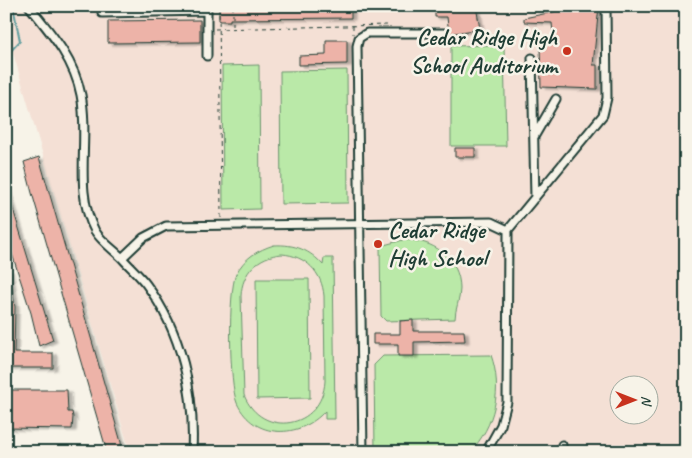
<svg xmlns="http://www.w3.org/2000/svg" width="692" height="458" font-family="Caveat,sans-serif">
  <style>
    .built { fill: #f4e0d5; fill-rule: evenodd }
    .green { fill: #bae9a8; stroke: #6c936e; fill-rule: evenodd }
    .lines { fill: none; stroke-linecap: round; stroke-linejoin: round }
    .stream { stroke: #619e9f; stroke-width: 2 }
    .building { fill: #edb3a8; stroke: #1f3d34; filter: url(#shadow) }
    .minor-casing { stroke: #1f3d34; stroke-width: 11 }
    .path { stroke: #1f3d34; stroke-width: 1; stroke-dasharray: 4 4; stroke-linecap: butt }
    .minor { stroke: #f7f3e8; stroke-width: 7 }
    .poi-dot { fill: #c8321e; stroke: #f7f3e8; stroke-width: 2 }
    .labels { text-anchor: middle; stroke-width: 5; stroke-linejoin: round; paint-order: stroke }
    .poi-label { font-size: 24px; font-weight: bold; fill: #1f3d34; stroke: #f7f3e8; text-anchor: end }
  </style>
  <defs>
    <filter id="shadow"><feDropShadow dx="4" dy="2" stdDeviation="1" flood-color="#0004"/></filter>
  </defs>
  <rect width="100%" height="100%" fill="#f7f3e8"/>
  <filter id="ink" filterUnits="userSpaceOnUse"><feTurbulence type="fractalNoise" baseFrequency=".02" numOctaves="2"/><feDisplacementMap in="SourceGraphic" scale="10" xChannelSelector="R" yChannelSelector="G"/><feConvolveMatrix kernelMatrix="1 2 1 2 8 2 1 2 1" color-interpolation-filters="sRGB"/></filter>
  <g filter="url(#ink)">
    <!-- built -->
    <path class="built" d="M6 6H686V452H130L6 29ZM620 386H650V416H620Z"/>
    <!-- green -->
    <path class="green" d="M504 45 506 146H451V46Z
      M259 65 260 209 223 210 222 66Z
      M347 70 348 203 281 204 280 71Z
      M403 240C432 239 460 257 460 289 460 300 455 309 455 319L386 321 381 316 380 246Z
      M274 245C295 244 310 250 323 265L324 258H333L335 419H325V411C300 439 254 440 237 403 229 384 228 292 236 274 244 258 258 250 274 245ZM282 254C306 256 322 272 324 296L325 381C322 429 262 439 244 395L241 296C242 272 258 256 282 254Z
      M256 279H309L310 398 257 399Z
      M491 355C503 389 495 426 470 452H375L374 365 383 356Z"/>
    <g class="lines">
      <!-- stream -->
      <path class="stream" d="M6 56 20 41 13 6"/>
    </g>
    <!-- building -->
    <path class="building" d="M219 6H351V18L230 19V21H219Z
      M435 6H476L480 29 449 34 447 17H435Z
      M582 6H599L593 65H597V89L541 87 540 45 554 44 552 23 524 22V18Z
      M200 20V42L108 43V21Z
      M326 40H347V64L299 65V56L326 55Z
      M455 148H475V157H455Z
      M39 157 121 442 122 452H107L32 193 24 162Z
      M6 186 53 340 39 346 31 313 6 235Z
      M6 270H9L15 307 14 353H53V368H6Z
      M413 320V331H464L465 341 414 342V356H398V344H373V334H400V321Z
      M6 390H67L68 412H72L73 417 72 429 6 428Z"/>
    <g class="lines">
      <!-- minor casing -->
      <g class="minor-casing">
        <path id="minor" d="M29 6C51 33 74 59 81 95 90 139 73 190 95 231 101 241 114 250 122 258
          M102 13 207 11V56
          M532 58 535 198
          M534 137 556 99
          M562 445 563 452
          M192 452C195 393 182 332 146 284 139 275 130 267 122 258L143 238 166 226 491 222 508 230
          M363 452 357 46 359 38 367 33H444
          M486 452 501 425 507 402 508 230 603 115 607 98 606 6"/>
      </g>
      <!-- path -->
      <path class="path" d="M219 6 221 218
        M233 6V28
        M353 25V34
        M215 29 388 25"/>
      <!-- minor -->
      <use href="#minor" class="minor"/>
    </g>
  </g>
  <!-- markers -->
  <g class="poi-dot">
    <circle cx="567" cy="51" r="5"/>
    <circle cx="378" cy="244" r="5"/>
  </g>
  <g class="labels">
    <!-- poi labels -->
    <g class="poi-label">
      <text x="557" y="45">Cedar Ridge High<tspan x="557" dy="28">School Auditorium</tspan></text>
      <text x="388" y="238" text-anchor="start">Cedar Ridge<tspan x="388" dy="28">High School</tspan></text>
    </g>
  </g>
  <!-- margin -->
  <rect width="692" height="458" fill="none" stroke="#f7f3e8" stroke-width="25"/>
  <rect x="12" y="12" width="667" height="433" fill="none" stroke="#1f3d34" stroke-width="2" filter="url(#ink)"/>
  <!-- north arrow -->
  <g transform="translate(634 400) rotate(90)"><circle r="24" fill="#f7f3e8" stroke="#a1aaa0"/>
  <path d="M0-4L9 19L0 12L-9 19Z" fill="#c8321e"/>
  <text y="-8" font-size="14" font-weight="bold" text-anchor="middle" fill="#1f3d34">N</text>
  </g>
</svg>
